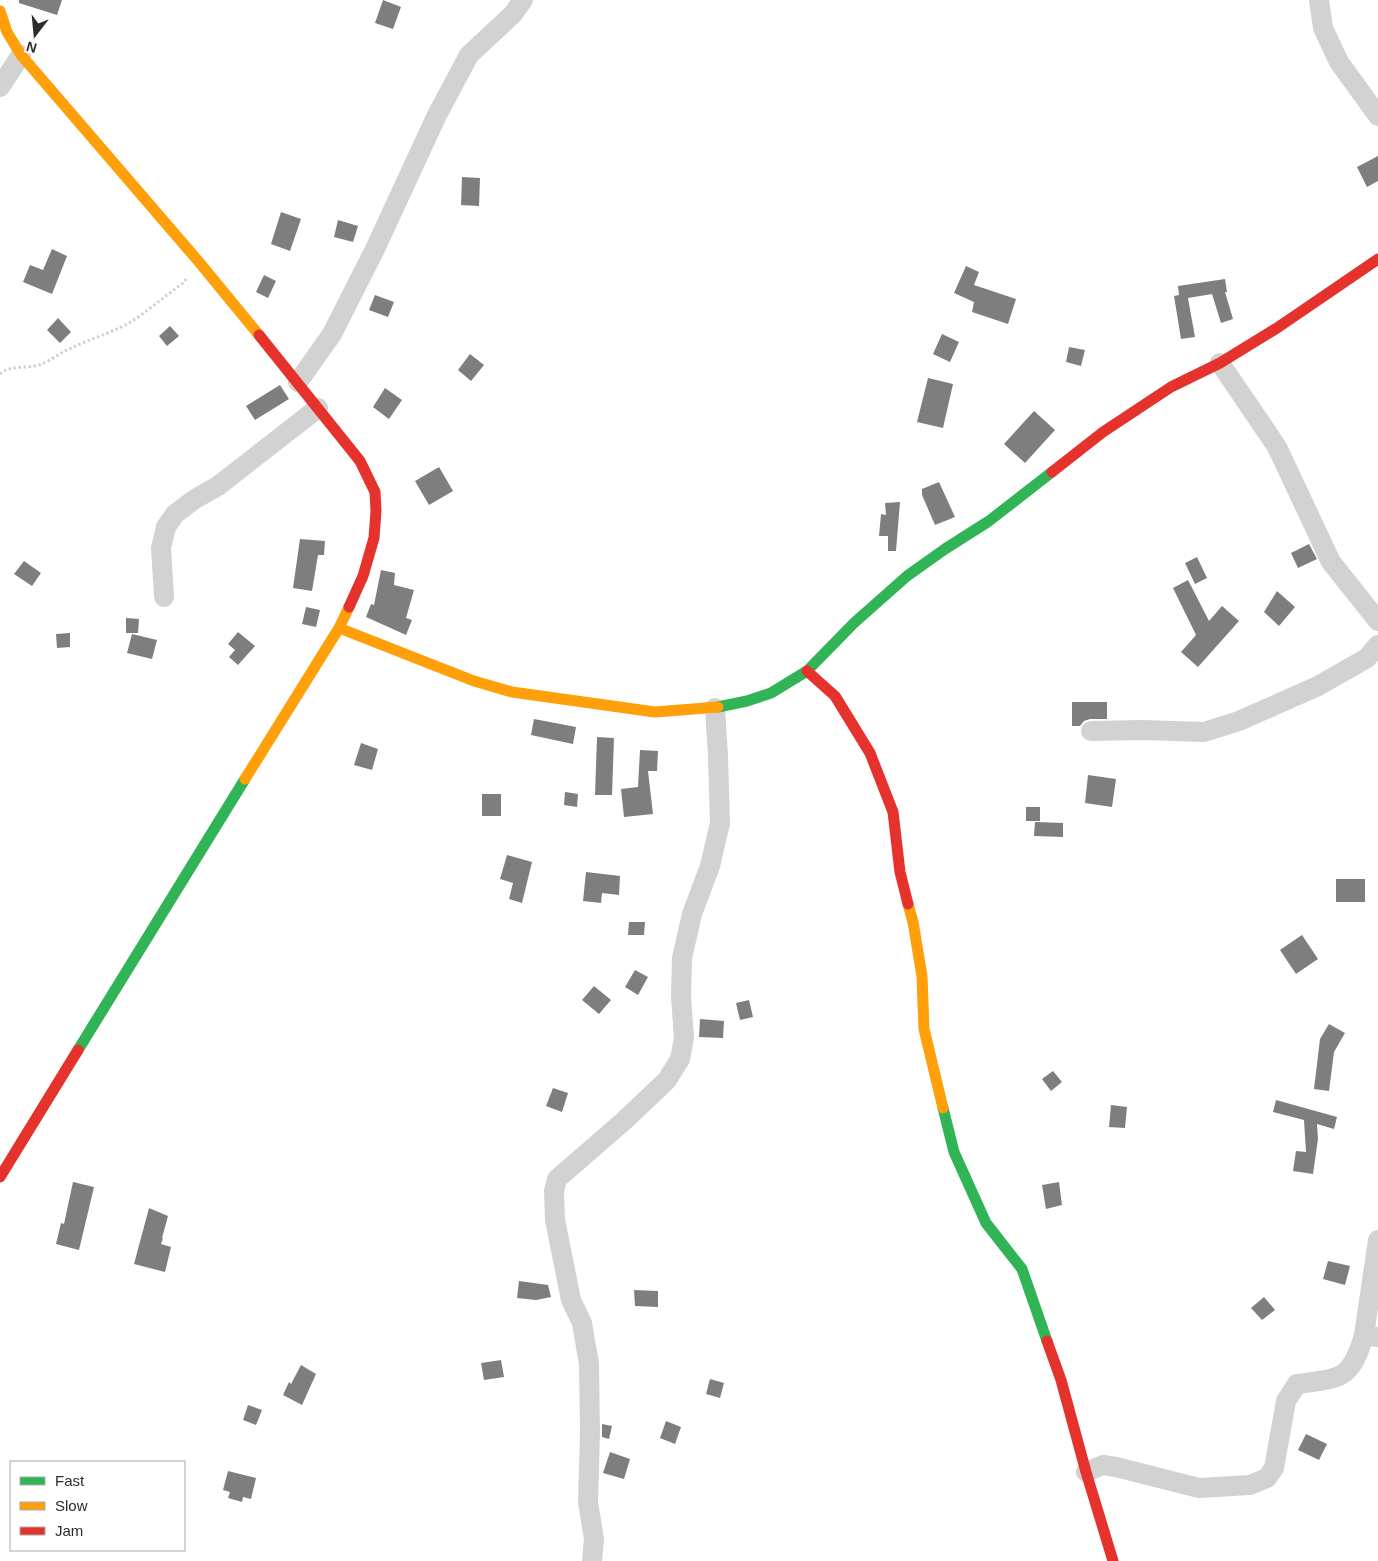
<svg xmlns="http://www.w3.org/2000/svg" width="1378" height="1561" font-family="Arial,sans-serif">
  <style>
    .building { fill: #7e7e7e }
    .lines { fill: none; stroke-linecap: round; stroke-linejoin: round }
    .path { stroke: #d2d2d2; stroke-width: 3; stroke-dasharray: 2.5 2.5; stroke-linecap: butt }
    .street { stroke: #d2d2d2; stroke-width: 20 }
    .fast { stroke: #30b455; stroke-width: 11 }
    .slow { stroke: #ff9f0a; stroke-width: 11 }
    .jam { stroke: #e5322d; stroke-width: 11 }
  </style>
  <rect width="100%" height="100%" fill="#fff"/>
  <!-- building -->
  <path class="building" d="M19 0H62L57 15 19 3Z
    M383 0 401 7 393 29 375 23Z
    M1378 156V181L1367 187 1357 167Z
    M462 177 480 178 479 206 461 205Z
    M281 212 301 219 290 251 271 244Z
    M338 220 358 226 353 242 334 237Z
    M52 249 67 256 52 294 23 282 30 265 43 270Z
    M966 266 979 272 974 285 1016 299 1008 324 972 312 974 302 954 293Z
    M264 275 276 281 268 298 256 292Z
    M1225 279 1227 292H1225L1233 319 1221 323 1212 294 1188 298 1195 337 1181 339 1174 296 1179 295 1178 286Z
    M375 295 394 302 388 317 369 310Z
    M58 318 71 332 60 343 47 330Z
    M170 326 179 336 167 346 159 336Z
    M942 334 959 342 950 362 933 354Z
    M1069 347 1085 350 1081 366 1066 362Z
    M470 354 484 365 471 381 458 370Z
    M928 378 953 384 943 428 917 422Z
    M280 385 289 399 255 420 246 406Z
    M385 388 402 400 389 419 373 407Z
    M1034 411 1055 430 1025 463 1004 444Z
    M439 467 453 491 429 505 415 481Z
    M939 482 955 517 935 525 922 495V489Z
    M900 502 896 551H888V536H879L881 514 886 515 885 503Z
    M300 539 325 541 324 555H318L312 591 293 588Z
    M1309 544 1317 559 1298 568 1291 553Z
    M1197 557 1207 578 1195 584 1185 563Z
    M24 561 41 573 32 586 14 574Z
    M381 570 395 573 394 585 414 590 406 618 412 620 406 635 366 617 371 604 374 605Z
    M1188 580 1209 621 1222 606 1239 621 1198 667 1181 652 1196 635 1173 588Z
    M1277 591 1295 607 1279 626 1264 612Z
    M306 607 320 610 316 627 302 624Z
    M126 618 139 619 138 633H126Z
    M238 632 255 646 238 665 229 657 235 650 228 644Z
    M70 633V647L57 648 56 634Z
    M132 634 157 640 152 659 127 653Z
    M1072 702H1107V719H1090L1084 721 1080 726H1072Z
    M534 719 576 727 573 744 531 735Z
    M597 737 614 738 612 795H595Z
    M361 743 378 749 372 770 354 765Z
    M640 750 658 751 657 771H648L653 814 624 817 621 789 638 787Z
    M1088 775 1116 779 1112 807 1085 803Z
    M565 792 578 794 577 807 564 805Z
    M482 794H501V816H482Z
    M1026 807H1040V821H1026Z
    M1035 822 1063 823V837L1034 836Z
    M507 855 532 862 522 903 509 899 513 883 500 879Z
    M586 872 620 876 619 895 602 893 601 903 583 901Z
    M1336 879H1365V902H1336Z
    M629 922H645L644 935H628Z
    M1302 935 1318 959 1296 974 1280 950Z
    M635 970 648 977 638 995 625 987Z
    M594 986 611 1000 599 1014 582 1000Z
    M749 1000 753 1017 740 1020 736 1003Z
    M700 1019 724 1021 723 1038 699 1037Z
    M1329 1024 1345 1033 1334 1052 1329 1091 1314 1089 1320 1039Z
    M1053 1071 1062 1082 1051 1091 1042 1079Z
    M553 1088 568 1093 562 1112 546 1106Z
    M1276 1100 1337 1117 1334 1129 1317 1124 1318 1139 1313 1174 1293 1171 1296 1151 1306 1152 1304 1120 1273 1112Z
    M1111 1105 1127 1107 1125 1128 1109 1127Z
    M73 1182 94 1187 79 1250 56 1244 61 1223 64 1224Z
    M1059 1182 1062 1205 1046 1209 1042 1185Z
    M149 1208 168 1216 162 1238H163L161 1244 171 1247 165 1272 134 1264Z
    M1328 1261 1350 1266 1345 1285 1323 1279Z
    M519 1281 548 1285 551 1297 536 1300 517 1298Z
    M634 1290 658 1291V1307L635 1306Z
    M1264 1297 1275 1310 1262 1320 1251 1308Z
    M501 1360 504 1377 484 1380 481 1363Z
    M301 1365 316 1374 302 1405 283 1395 289 1382 291 1384Z
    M710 1379 724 1383 720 1398 706 1394Z
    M248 1405 262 1410 256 1425 243 1420Z
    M666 1421 681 1427 675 1444 660 1438Z
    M602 1424 612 1426 609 1439 602 1437Z
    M1306 1434 1327 1444 1319 1460 1298 1450Z
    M610 1452 630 1459 624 1479 603 1473Z
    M228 1471 256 1478 251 1499 243 1497 242 1502 228 1498 230 1492 223 1490Z"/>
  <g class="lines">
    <!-- path -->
    <path class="path" d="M0 374C10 364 30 370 44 363 52 359 59 354 67 350 89 339 113 333 134 320 151 308 167 295 183 283L187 278"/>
    <!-- street -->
    <path class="street" d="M1319 0 1323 28 1339 62 1378 116
      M0 87 21 55
      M1220 363 1277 447 1331 562 1378 621
      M298 382 332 334 375 249 437 115 469 55 513 14 523 0
      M164 597 161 548 166 527 175 514 195 499 218 486 318 408
      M1091 731 1142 730 1204 732 1239 721 1318 686 1367 658 1378 645
      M1364 1335 1378 1240
      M1086 1472 1103 1465 1116 1467 1199 1488 1250 1485 1267 1478 1274 1468 1286 1401 1297 1384C1341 1378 1351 1380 1364 1335L1378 1337
      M592 1561 594 1539 588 1502 590 1433 589 1364 582 1323 571 1300 555 1220 554 1191 557 1179 625 1120 667 1080 680 1059 684 1038 681 997 682 958 692 914 710 866 720 823 718 756 715 708"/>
    <!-- fast -->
    <path class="fast" d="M718 707 747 701 771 693 807 671 854 623 907 576 945 549 989 521 1052 472
      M78 1050 245 779
      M943 1108 954 1152 986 1223 1022 1269 1047 1341"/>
    <!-- slow -->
    <path class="slow" d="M0 11 7 32 21 55 199 262 259 335
      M339 628 474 681 512 692 655 712 718 707
      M245 779 339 628 349 607
      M908 904 913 922 922 976 924 1029 943 1108"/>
    <!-- jam -->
    <path class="jam" d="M259 335 360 461 375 492 376 511 374 538 363 576 349 607
      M1052 472 1103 432 1171 387 1220 363 1277 328 1378 259
      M807 671 835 696 870 753 893 812 900 872 908 904
      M0 1177 78 1050
      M1047 1341 1061 1380 1086 1472 1113 1561"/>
  </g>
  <!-- legend -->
  <rect x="10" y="1461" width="175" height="90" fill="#ffffff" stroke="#ababab"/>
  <rect x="20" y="1477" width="25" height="8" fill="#30b455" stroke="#ababab"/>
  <text x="55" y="1486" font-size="15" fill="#2d2d2d">Fast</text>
  <rect x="20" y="1502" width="25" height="8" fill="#ff9f0a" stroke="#ababab"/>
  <text x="55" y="1511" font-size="15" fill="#2d2d2d">Slow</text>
  <rect x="20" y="1527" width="25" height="8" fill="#e5322d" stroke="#ababab"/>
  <text x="55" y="1536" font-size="15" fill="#2d2d2d">Jam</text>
  <!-- north arrow -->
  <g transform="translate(35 35) rotate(196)" stroke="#ffffff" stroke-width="4" paint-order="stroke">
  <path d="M0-4L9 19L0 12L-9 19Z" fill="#2d2d2d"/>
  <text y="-8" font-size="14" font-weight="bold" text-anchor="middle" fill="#2d2d2d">N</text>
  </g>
</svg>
